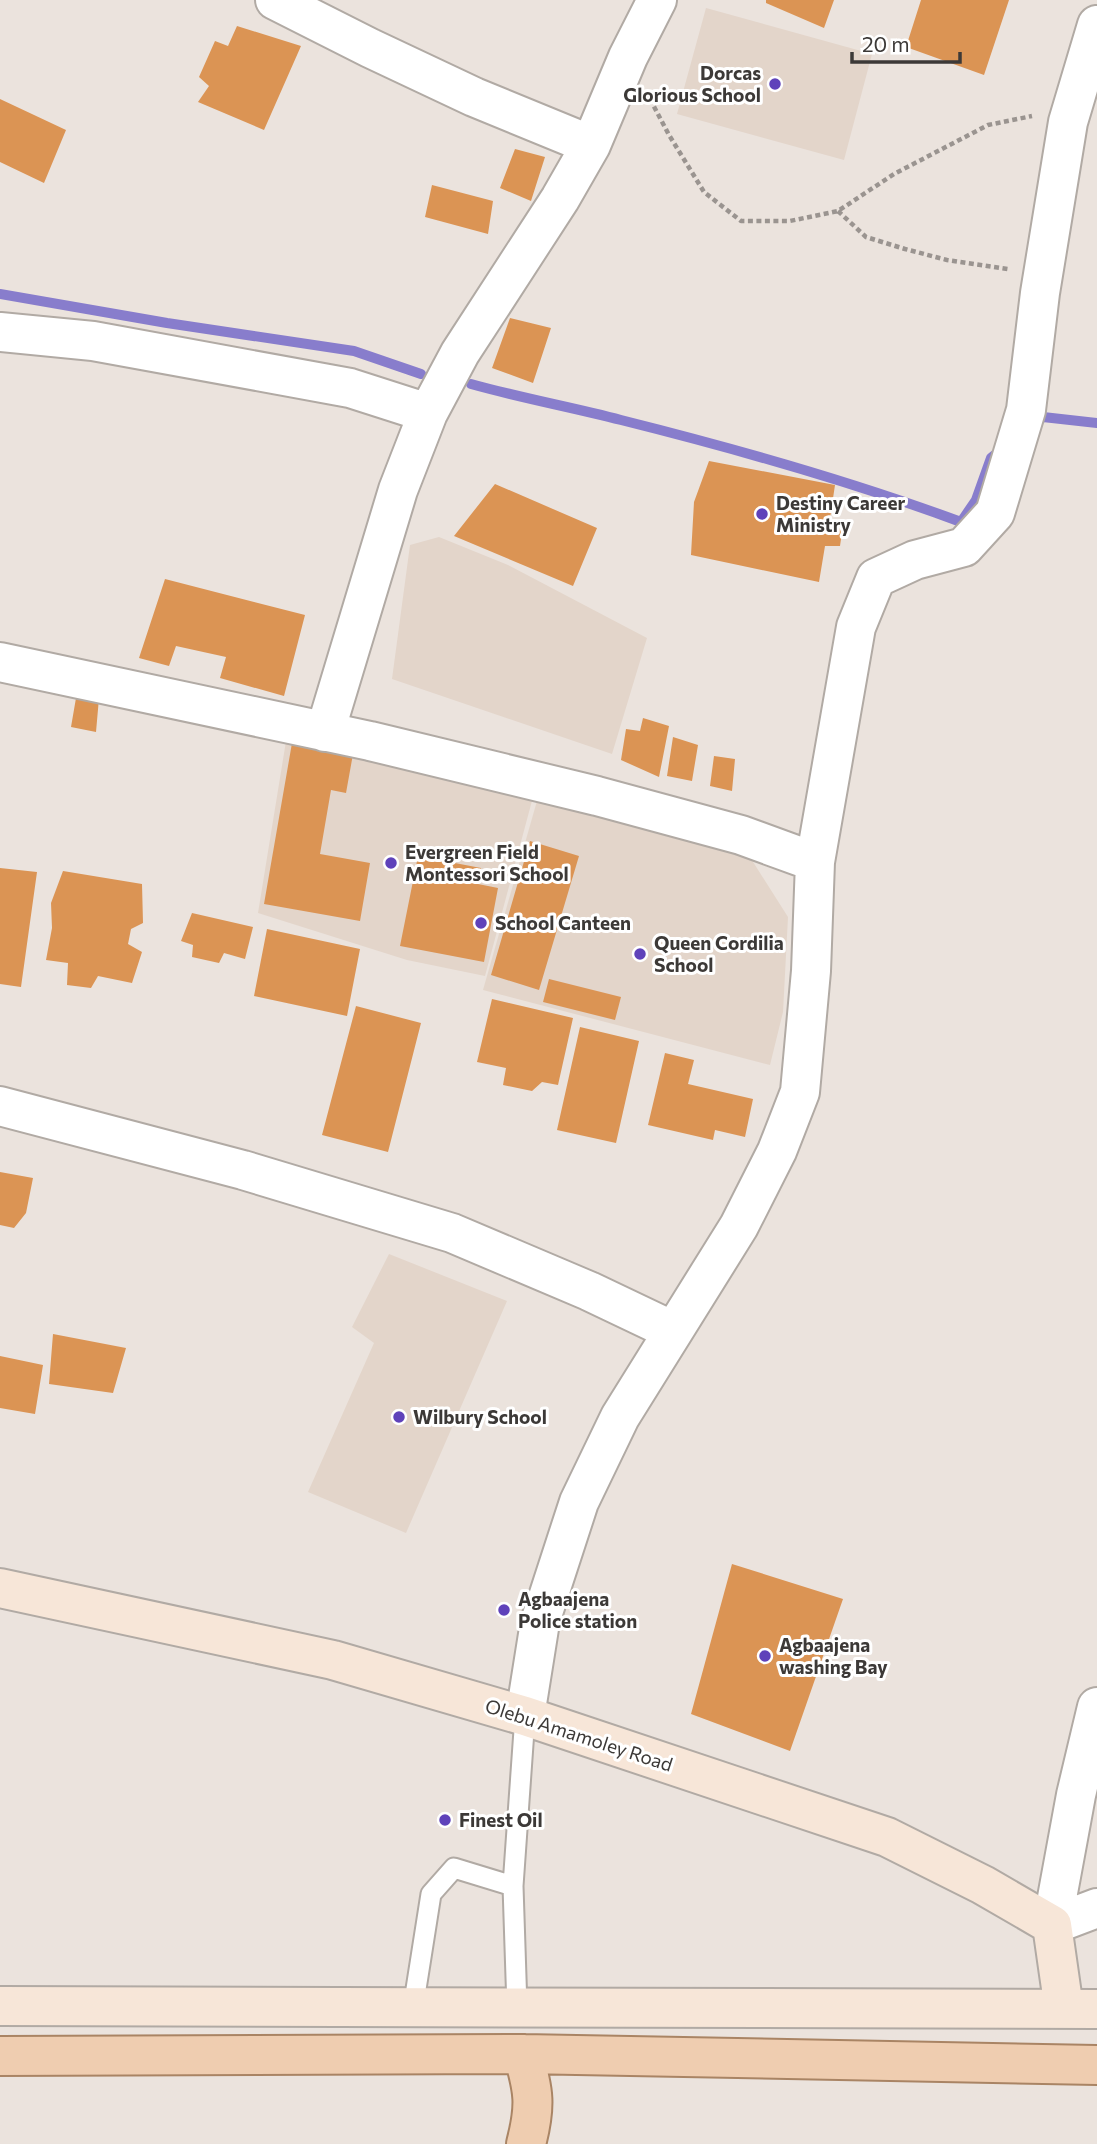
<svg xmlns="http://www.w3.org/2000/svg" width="1097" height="2144" font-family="Commissioner,sans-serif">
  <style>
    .built { fill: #e3d5ca }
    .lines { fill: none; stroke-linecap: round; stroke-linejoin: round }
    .stream { stroke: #887dcc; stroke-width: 10 }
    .building { fill: #db9454 }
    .lane-casing { stroke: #b1aaa4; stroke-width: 23 }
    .street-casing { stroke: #b1aaa4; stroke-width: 42 }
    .secondary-casing { stroke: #b1aaa4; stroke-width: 42 }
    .primary-casing { stroke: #a98464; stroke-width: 42 }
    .path { stroke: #9a9490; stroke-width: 4.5; stroke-dasharray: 5 3.5; stroke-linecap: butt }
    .lane { stroke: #fff; stroke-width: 19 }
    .street { stroke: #fff; stroke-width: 38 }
    .secondary { stroke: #f7e6d8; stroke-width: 38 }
    .primary { stroke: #efcdb0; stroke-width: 38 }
    .poi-dot { fill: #5f42ba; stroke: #fff; stroke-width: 2.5 }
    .labels { text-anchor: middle; stroke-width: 6; stroke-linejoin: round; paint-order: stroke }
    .poi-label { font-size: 19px; font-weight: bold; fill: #3c3937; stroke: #fff; text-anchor: start }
    .street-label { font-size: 19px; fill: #3c3937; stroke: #fff }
  </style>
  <rect width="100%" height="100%" fill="#ebe3dd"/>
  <!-- built -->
  <path class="built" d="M706 8 872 54 844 160 677 114Z
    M439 537 508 565 647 638 612 754 392 679 410 545Z
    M287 735 533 797 485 976 407 960 258 913Z
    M539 794 748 854 788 917 783 1012 770 1065 483 990Z
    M389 1254 507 1301 406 1533 308 1492 374 1343 352 1327Z"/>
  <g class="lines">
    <!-- stream -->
    <path class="stream" d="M0 294 167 323 354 351 421 374
      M471 384C521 398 571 407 621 420 737 449 848 480 961 522L976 500 991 458 1001 450
      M1033 425 1043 417 1097 423"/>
  </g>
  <!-- building -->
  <path class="building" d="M766 0H834L824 28 766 3Z
    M921 0H1009L984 75 906 47Z
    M237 26 301 46 264 130 198 102 209 86 199 77 215 41 228 46Z
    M0 99 66 130 44 183 0 162Z
    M515 149 545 157 531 201 500 188Z
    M432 185 493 201 488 234 425 217Z
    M510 318 551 328 533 383 492 368Z
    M709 461 835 485 829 525H843L840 546H825L819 582 691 555 694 502Z
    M495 484 597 528 573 586 454 536Z
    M165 579 305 615 284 696 220 678 226 657 176 646 169 666 139 658Z
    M76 698H99L96 732 71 727Z
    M643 718 669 726 659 777 621 760 626 729 640 731Z
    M673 737 698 745 692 781 667 776Z
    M292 743 353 754 346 793 331 790 320 854 370 863 360 921 264 904Z
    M714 756 735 759 732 791 710 786Z
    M530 841 579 856 539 990 491 975Z
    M418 856 481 868 478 884 498 888 484 962 400 946Z
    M0 868 37 872 21 987 0 984Z
    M63 871 142 884 143 923 131 929 128 944 142 952 132 983 98 976 91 988 67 985 68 963 46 960 52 928 51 903Z
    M192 913 253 927 245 959 224 953 219 963 192 957 193 945 181 941Z
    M267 929 360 949 347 1016 254 996Z
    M549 979 621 997 615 1020 543 1002Z
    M492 999 573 1018 558 1085 542 1082 532 1091 503 1085 506 1068 477 1062Z
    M356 1006 421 1023 388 1152 322 1135Z
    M580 1027 639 1041 616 1143 557 1130Z
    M665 1053 694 1060 688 1084 753 1099 745 1137 715 1130 713 1140 648 1125Z
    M0 1172 33 1178 26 1213 14 1228 0 1225Z
    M53 1334 126 1348 113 1393 49 1384Z
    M0 1356 43 1365 35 1414 0 1408Z
    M732 1564 843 1599 790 1751 691 1714Z"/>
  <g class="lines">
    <!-- lane casing -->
    <g class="lane-casing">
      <path id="lane" d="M413 2008 431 1894 454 1868 513 1886
        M517 2008 513 1886 525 1716"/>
    </g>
    <!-- street casing -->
    <g class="street-casing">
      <path id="street" d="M275 0 370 48 474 97 591 145
        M0 332 93 341 350 388 428 413
        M0 662 370 741 597 796 741 835 815 862 811 971 800 1092 777 1151 739 1226 620 1417 579 1502 540 1622 525 1716
        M325 732 398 490 428 413 460 353 560 199 591 145 628 57 657 0
        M815 862 856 627 876 578 915 560 964 547 995 513 1026 410 1040 293 1068 122 1097 25
        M0 1106 243 1170 452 1233 589 1291 673 1331
        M1052 1925 1076 1795 1097 1707
        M1052 1925 1097 1908"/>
    </g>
    <!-- secondary casing -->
    <g class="secondary-casing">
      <path id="secondary" d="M0 1588 333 1660 525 1716 887 1837 983 1885 1052 1925 1064 2009
        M0 2006 1097 2009"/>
    </g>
    <!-- primary casing -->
    <g class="primary-casing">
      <path id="primary" d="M523 2054C534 2091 536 2106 526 2144
        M0 2056 523 2054 1097 2065"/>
    </g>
    <!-- path -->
    <path class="path" d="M650 99 669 135 704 192 741 221H790L838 211 894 174 988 125 1032 116
      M838 211 866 237 905 249 947 260 1008 269"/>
    <!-- lane -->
    <use href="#lane" class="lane"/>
    <!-- street -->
    <use href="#street" class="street"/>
    <!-- secondary -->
    <use href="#secondary" class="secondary"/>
    <!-- primary -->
    <use href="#primary" class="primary"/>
  </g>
  <!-- markers -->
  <g class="poi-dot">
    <circle cx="775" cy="84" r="7"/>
    <circle cx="762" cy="514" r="7"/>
    <circle cx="391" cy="863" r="7"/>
    <circle cx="481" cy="923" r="7"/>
    <circle cx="640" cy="954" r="7"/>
    <circle cx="399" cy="1417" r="7"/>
    <circle cx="504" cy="1610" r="7"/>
    <circle cx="765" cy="1656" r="7"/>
    <circle cx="445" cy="1820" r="7"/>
  </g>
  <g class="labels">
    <!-- poi labels -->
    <g class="poi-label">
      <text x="761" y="80" text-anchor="end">Dorcas<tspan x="761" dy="22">Glorious School</tspan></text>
      <text x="776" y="510">Destiny Career<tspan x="776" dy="22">Ministry</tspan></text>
      <text x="405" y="859">Evergreen Field<tspan x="405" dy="22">Montessori School</tspan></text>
      <text x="495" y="930">School Canteen</text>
      <text x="654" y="950">Queen Cordilia<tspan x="654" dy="22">School</tspan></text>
      <text x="413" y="1424">Wilbury School</text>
      <text x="518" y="1606">Agbaajena<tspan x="518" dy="22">Police station</tspan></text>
      <text x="779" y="1652">Agbaajena<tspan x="779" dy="22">washing Bay</tspan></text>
      <text x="459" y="1827">Finest Oil</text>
    </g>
    <!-- street labels -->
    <g class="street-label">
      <text transform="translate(579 1735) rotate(18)" y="7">Olebu Amamoley Road</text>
    </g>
  </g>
  <!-- scale -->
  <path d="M852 52v10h108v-10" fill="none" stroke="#3c3937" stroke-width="3.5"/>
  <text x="862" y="52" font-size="21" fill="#3c3937" stroke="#ffffff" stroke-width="5" paint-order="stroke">20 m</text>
</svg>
